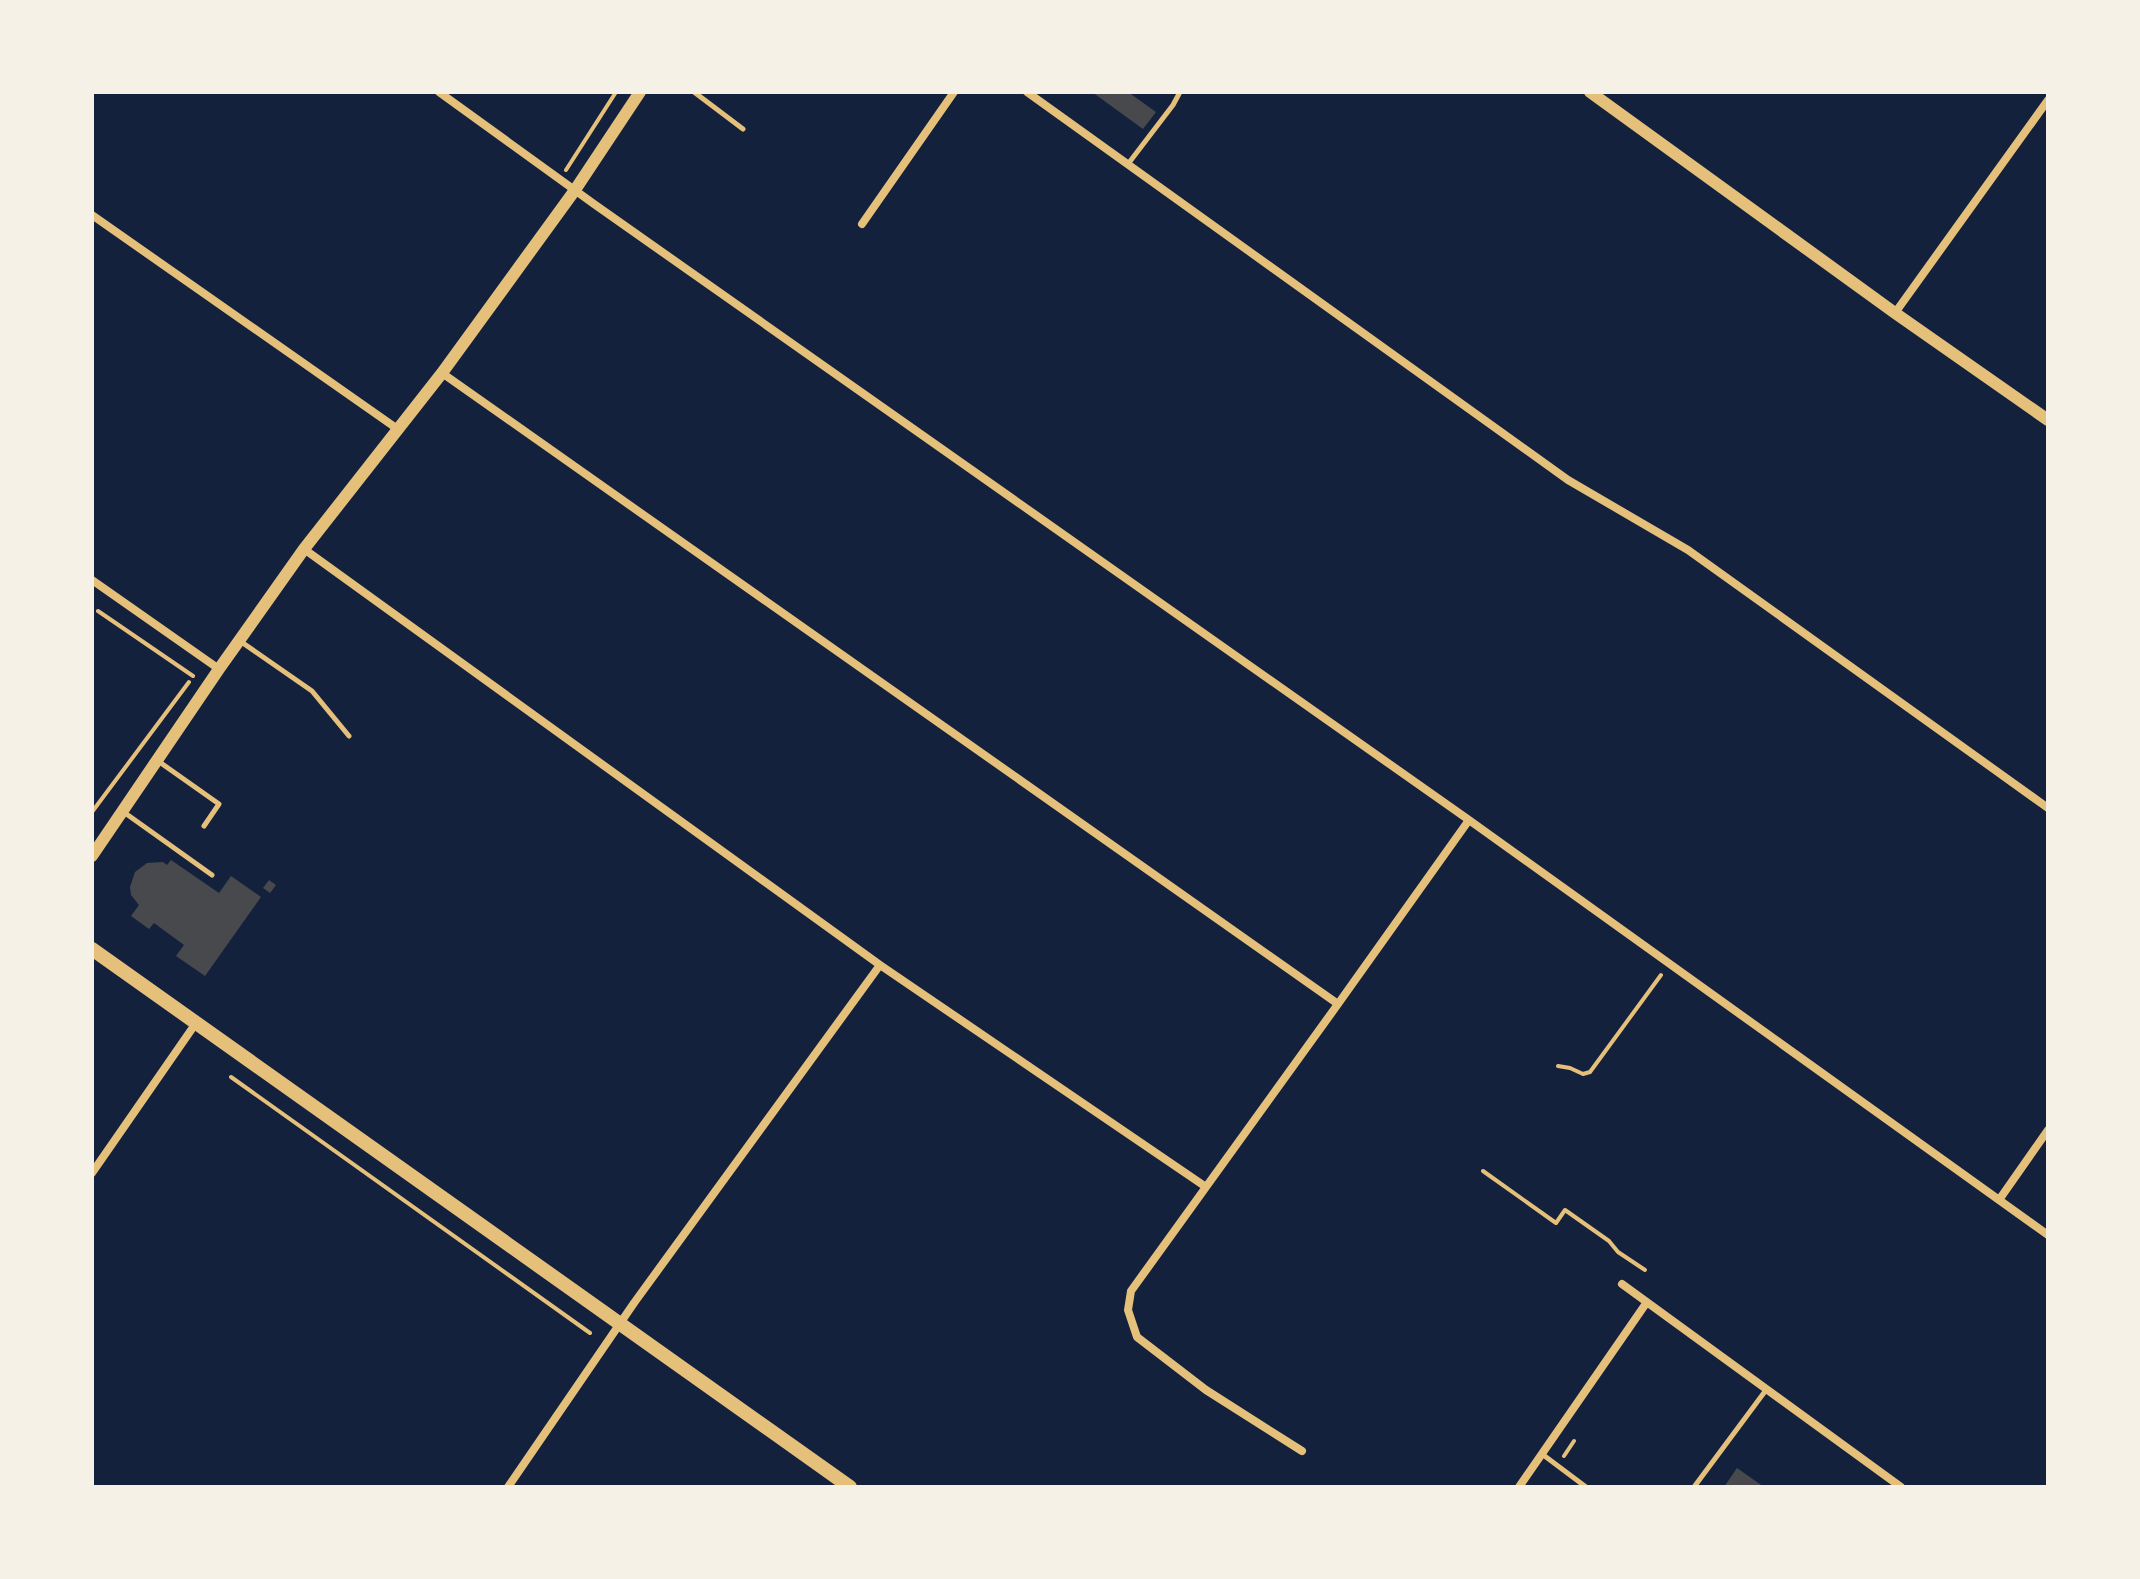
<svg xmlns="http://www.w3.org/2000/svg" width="2140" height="1579" font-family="'Sofia Sans Condensed',sans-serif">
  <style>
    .building { fill: #48494c }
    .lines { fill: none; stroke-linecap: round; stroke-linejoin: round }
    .path { stroke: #e5c07b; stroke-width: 4 }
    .service { stroke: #e5c07b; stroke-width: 5 }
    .minor { stroke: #e5c07b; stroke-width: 8 }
    .tertiary { stroke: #e5c07b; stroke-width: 12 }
    .secondary { stroke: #e5c07b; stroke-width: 14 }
  </style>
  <rect width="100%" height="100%" fill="#14213d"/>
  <!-- building -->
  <path class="building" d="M1092 92H1128L1156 112 1143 129Z
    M171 860 219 893 231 876 261 897 205 976 176 956 184 945 154 923 149 929 131 916 139 905 131 895 130 887 135 872 147 863 163 862 167 865Z
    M269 880 276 885 270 893 263 888Z
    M1737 1468 1764 1487H1724Z"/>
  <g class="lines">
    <!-- path -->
    <path class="path" d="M566 170 616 92
      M98 611 193 676
      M92 812 189 682
      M1558 1066 1570 1068 1583 1074 1590 1072 1661 975
      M231 1077 590 1333
      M1483 1171 1556 1223 1565 1210 1609 1241 1618 1252 1645 1270
      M1564 1456 1574 1441"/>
    <!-- service -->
    <path class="service" d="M694 92 743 129
      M1128 164 1173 105 1180 92
      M240 641 312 691 349 736
      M158 761 219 804 204 826
      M125 813 212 875
      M1542 1454 1586 1487
      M1694 1487 1766 1390"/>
    <!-- minor -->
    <path class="minor" d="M439 92 594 204 1469 820 2048 1235
      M1027 92 1568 480 1688 550 2048 808
      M92 215 399 430
      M862 224 954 92
      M1895 313 2048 100
      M442 373 1338 1004
      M304 549 880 965 1206 1187
      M92 580 219 669
      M92 1173 196 1023
      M1999 1200 2048 1130
      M1622 1284 1901 1487
      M1302 1451 1206 1390 1137 1337 1128 1310 1131 1291 1338 1004 1469 820
      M508 1487 634 1303 880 965
      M1519 1487 1647 1302"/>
    <!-- tertiary -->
    <path class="tertiary" d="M1590 92 1895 313 2048 420
      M92 856 219 669 304 549 442 373 575 190 640 92"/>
    <!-- secondary -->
    <path class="secondary" d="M92 949 850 1487"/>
  </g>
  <!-- border -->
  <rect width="2140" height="1579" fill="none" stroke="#f6f1e7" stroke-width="188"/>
</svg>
